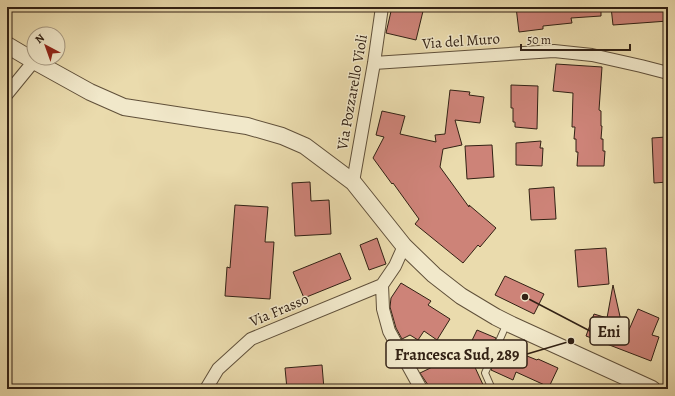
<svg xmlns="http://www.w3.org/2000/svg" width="675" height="396" font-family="Alegreya,serif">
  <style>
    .building { fill: #cd8378; stroke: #322114 }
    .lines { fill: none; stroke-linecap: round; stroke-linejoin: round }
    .service-casing { stroke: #60503a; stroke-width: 8 }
    .minor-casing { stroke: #60503a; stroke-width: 14 }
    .tertiary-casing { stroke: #60503a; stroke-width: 18 }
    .service { stroke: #f1e8ca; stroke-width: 6 }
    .minor { stroke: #f1e8ca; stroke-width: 12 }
    .tertiary { stroke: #f1e8ca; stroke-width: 16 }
    .labels { text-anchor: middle; stroke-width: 3; stroke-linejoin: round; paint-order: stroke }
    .street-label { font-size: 15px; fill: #322114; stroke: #f1e8ca }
    .leader { fill: none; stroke: #322114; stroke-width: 1.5 }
    .callout-dot { fill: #322114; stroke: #f1e8ca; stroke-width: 1.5 }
    .callout { fill: #f1e8ca; stroke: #322114; stroke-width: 1.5 }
    .callout-label { font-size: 16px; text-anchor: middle; font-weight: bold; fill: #322114 }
  </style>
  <rect width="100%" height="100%" fill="#eadbad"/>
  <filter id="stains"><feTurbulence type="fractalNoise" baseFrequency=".005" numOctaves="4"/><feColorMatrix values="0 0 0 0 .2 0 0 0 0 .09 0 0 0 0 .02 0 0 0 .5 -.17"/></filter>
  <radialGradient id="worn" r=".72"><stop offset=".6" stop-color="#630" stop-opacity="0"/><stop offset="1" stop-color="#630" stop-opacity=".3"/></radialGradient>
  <!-- building -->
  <path class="building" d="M392 7H424L416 40 386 33Z
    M516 7H601V16L571 18 572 23 543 26V29L519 32Z
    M611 7H668V21L613 25Z
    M556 64 602 67 599 110 601 111V126H602L601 139H603V151H605L604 166H577L578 152H576V139H574L575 127H572L573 93 553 91Z
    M511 85 538 86 537 129 515 127V122H513V108H511Z
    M450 90 470 92 469 95 484 97 480 123 455 120 462 145 443 149 440 167 469 207V205L496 228 480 247 478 245 463 263 415 224 419 219 393 183 392 184 373 158 384 137 376 135 382 111 405 116 400 134 436 142 435 135 445 134Z
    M666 137 668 182 654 183 652 138Z
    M541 141 540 148H543L542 166 516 165V143Z
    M492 145 494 177 467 179 465 146Z
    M310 182 311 201 329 200 331 234 295 236 292 183Z
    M554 187 556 219 531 220 529 189Z
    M235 205 268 207 265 242H274L270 299 225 296 227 267 230 268Z
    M377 238 386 264 369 270 360 245Z
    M606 248 609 284 578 287 575 250Z
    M340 253 351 279 304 298 293 272Z
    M505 276 544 294 534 314 495 295Z
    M401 283 431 301 428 305 450 319 437 340 424 331 418 340 410 335 402 339 396 328 390 307 391 298Z
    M613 285 625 339 638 309 659 318 652 335 659 337 651 361 586 336 594 314 607 318Z
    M477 330 496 338 483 367 473 363 485 389H428V385L420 373 449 359 450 363 465 355Z
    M502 346 537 360 538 359 558 368 549 387 516 372 513 380 491 370Z
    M322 365 324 389H287L285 368Z"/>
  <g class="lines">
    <!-- service casing -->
    <g class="service-casing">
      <path id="service" d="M492 389 485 373 507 323"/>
    </g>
    <!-- minor casing -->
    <g class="minor-casing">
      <path id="minor" d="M374 63 554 51 592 55 641 66 668 73
        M7 94 34 61
        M353 182 374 63 382 7
        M404 246 395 266 382 285 383 309 389 331 421 389
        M206 389 218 369 251 339 382 285"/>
    </g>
    <!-- tertiary casing -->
    <g class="tertiary-casing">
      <path id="tertiary" d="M7 45 34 61 90 92 124 107 247 126 282 136 305 146 353 182 404 246 434 275 461 296 496 317 512 325 652 389"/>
    </g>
    <!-- service -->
    <use href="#service" class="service"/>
    <!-- minor -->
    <use href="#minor" class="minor"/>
    <!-- tertiary -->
    <use href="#tertiary" class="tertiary"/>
  </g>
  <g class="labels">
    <!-- street labels -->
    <g class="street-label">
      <text transform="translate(461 41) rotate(-4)" y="5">Via del Muro</text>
      <text transform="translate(352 92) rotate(-80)" y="5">Via Pozzarello Violi</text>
      <text transform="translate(279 310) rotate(-23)" y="5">Via Frasso</text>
    </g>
  </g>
  <!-- callouts -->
  <path class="leader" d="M525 297L590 331M571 341L527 354"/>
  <g class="callout-dot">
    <circle cx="525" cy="297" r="4"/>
    <circle cx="571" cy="341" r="4"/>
  </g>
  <g class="callout">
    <rect x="590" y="317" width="39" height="28" rx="4"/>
    <rect x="386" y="340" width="141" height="28" rx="4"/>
  </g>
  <g class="callout-label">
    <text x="609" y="337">Eni</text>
    <text x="457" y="360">Francesca Sud, 289</text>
  </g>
  <!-- margin -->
  <rect width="675" height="396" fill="none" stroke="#eadbad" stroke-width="24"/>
  <rect x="8" y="8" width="659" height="380" fill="none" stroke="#322114" stroke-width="2"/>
  <rect x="12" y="12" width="651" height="372" fill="none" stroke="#322114"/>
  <!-- north arrow -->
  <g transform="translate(46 46) rotate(319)"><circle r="19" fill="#f1e8ca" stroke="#a59881"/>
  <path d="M0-3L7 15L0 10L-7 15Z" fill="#8f2418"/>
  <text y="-6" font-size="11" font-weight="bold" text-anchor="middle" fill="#322114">N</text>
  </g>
  <!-- scale -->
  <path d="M521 44v6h109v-6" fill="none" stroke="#322114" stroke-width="2"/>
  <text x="527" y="44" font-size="12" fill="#322114" stroke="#f1e8ca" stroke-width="3" paint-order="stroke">50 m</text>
  <rect width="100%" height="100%" filter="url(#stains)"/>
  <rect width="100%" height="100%" fill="url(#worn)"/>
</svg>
